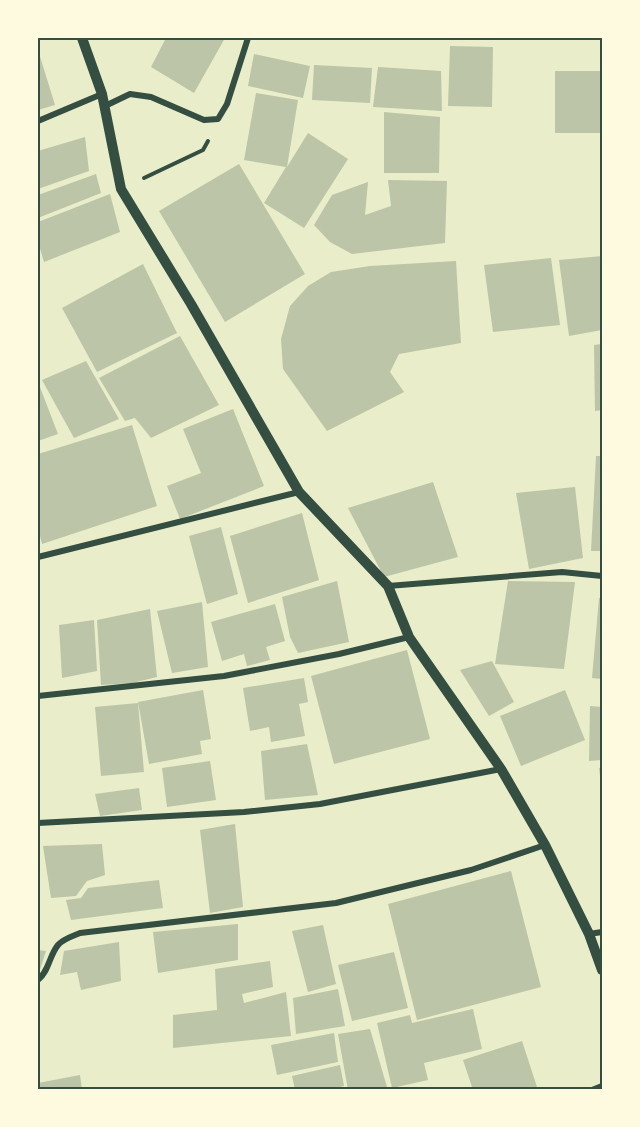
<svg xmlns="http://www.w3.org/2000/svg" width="640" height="1127" font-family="Roboto,sans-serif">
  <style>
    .building { fill: #bcc5a7 }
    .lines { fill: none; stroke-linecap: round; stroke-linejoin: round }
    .path { stroke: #344e41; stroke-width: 4 }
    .minor { stroke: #344e41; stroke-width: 6 }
    .tertiary { stroke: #344e41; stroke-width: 10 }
    .neatline { fill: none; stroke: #344e41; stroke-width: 2 }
  </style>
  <rect width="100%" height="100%" fill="#e9edc9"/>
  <!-- building -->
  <path class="building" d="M166 38H225L194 93 151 67Z
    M450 46 493 47 492 107 448 106Z
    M38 50 55 105 38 110Z
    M254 54 310 66 303 98 248 86Z
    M314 65 372 68 370 103 312 100Z
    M378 67 441 71 442 111 373 107Z
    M555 71H602V133H555Z
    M256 93 298 100 287 167 308 133 348 159 304 228 264 203 286 167 244 160Z
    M384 112 440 117 439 173H384Z
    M85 137 89 171 38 189V151Z
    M239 164 305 274 225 322 159 211Z
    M96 174 101 193 38 218V195Z
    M388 180 447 181 445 243 352 254 330 242 314 225 332 195 368 182 365 215 391 206Z
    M110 194 120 232 44 262 38 242V222Z
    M602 256V330L569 336 559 260Z
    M551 258 560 325 493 332 484 265Z
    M456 261 461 343 399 354 390 372 404 392 327 431 283 369 281 339 290 306 308 286 331 272 370 266Z
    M143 264 177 333 97 372 62 308Z
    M180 336 219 405 151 438 135 418 125 421 99 378Z
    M602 344V410L595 411 594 345Z
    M86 361 119 419 74 438 42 380Z
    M38 382 58 434 38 441Z
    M233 409 264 486 180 519 167 486 201 473 183 429Z
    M132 425 157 506 42 544 38 528V454Z
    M596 456H602V551H591Z
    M433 482 458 557 384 577 348 508Z
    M575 487 583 558 529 569 516 493Z
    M302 513 319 580 248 603 230 536Z
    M221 527 238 594 207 604 189 536Z
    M337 581 349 642 298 653 290 637 282 597Z
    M508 581 575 582 564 669 495 664Z
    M599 598H602V679L592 678Z
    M202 602 208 667 172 673 157 611Z
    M275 604 285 641 266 647 270 660 247 666 244 654 222 661 211 622Z
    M150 609 157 677 132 683 101 685 97 620Z
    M94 620 97 671 62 678 59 625Z
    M407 650 430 739 334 764 311 676Z
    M492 661 514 702 489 716 460 670Z
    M304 678 308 702 299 704 305 736 271 742 269 727 250 731 243 688Z
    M203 690 211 739 200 741 202 754 149 764 138 702Z
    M565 690 585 740 521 766 500 716Z
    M138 703 144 772 101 776 95 707Z
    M590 706 602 707V760L589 761Z
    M307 744 318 795 265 800 261 751Z
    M210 761 216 800 167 807 162 768Z
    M599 768H602V785H601Z
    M139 788 142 810 100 816 95 794Z
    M235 824 243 907 210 913 200 830Z
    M102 844 105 875 87 881 76 896 51 898 43 846Z
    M511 871 541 987 417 1020 388 904Z
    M159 880 163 908 71 920 66 900 81 898 88 888Z
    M238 924V960L158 973 153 932Z
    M323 925 336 984 308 992 292 931Z
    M119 942 121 981 81 990 77 972 60 975 64 951Z
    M38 950 46 951 38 976Z
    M394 952 408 1008 352 1021 338 965Z
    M270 961 273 987 242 994 244 1003 286 992 291 1036 173 1048V1015L217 1010 215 969Z
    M338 989 345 1026 296 1034 293 998Z
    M473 1009 482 1049 424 1063 428 1080 392 1088 377 1023 410 1015 412 1023Z
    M370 1029 387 1087 381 1090H348L338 1034Z
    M334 1033 338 1062 277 1075 271 1045Z
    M522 1041 538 1090H501L500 1087 493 1090H473L463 1060Z
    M340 1065 344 1086 327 1090H295L292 1076Z
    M80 1075 82 1090H38V1083Z"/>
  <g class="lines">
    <!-- path -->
    <path class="path" d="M144 178 203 150 208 141"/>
    <!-- minor -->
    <path class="minor" d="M105 106 130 94 151 97 204 120 218 119 227 104 248 38
      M38 121 102 94
      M38 557 299 492
      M388 586 562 572 602 576
      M38 696 224 676 339 654 409 637
      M38 823 244 812 320 804 501 769
      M589 934 602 932
      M38 980C49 971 49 956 58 945 63 939 73 936 80 933L336 903 471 870 545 845
      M592 1090 602 1086"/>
    <!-- tertiary -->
    <path class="tertiary" d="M82 38 102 94 121 189 191 304 299 492 388 586 409 637 501 769 545 845 589 934 602 970"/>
  </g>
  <!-- border -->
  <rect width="640" height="1127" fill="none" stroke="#fefae0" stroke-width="78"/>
  <rect x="39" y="39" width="562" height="1049" class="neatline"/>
</svg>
